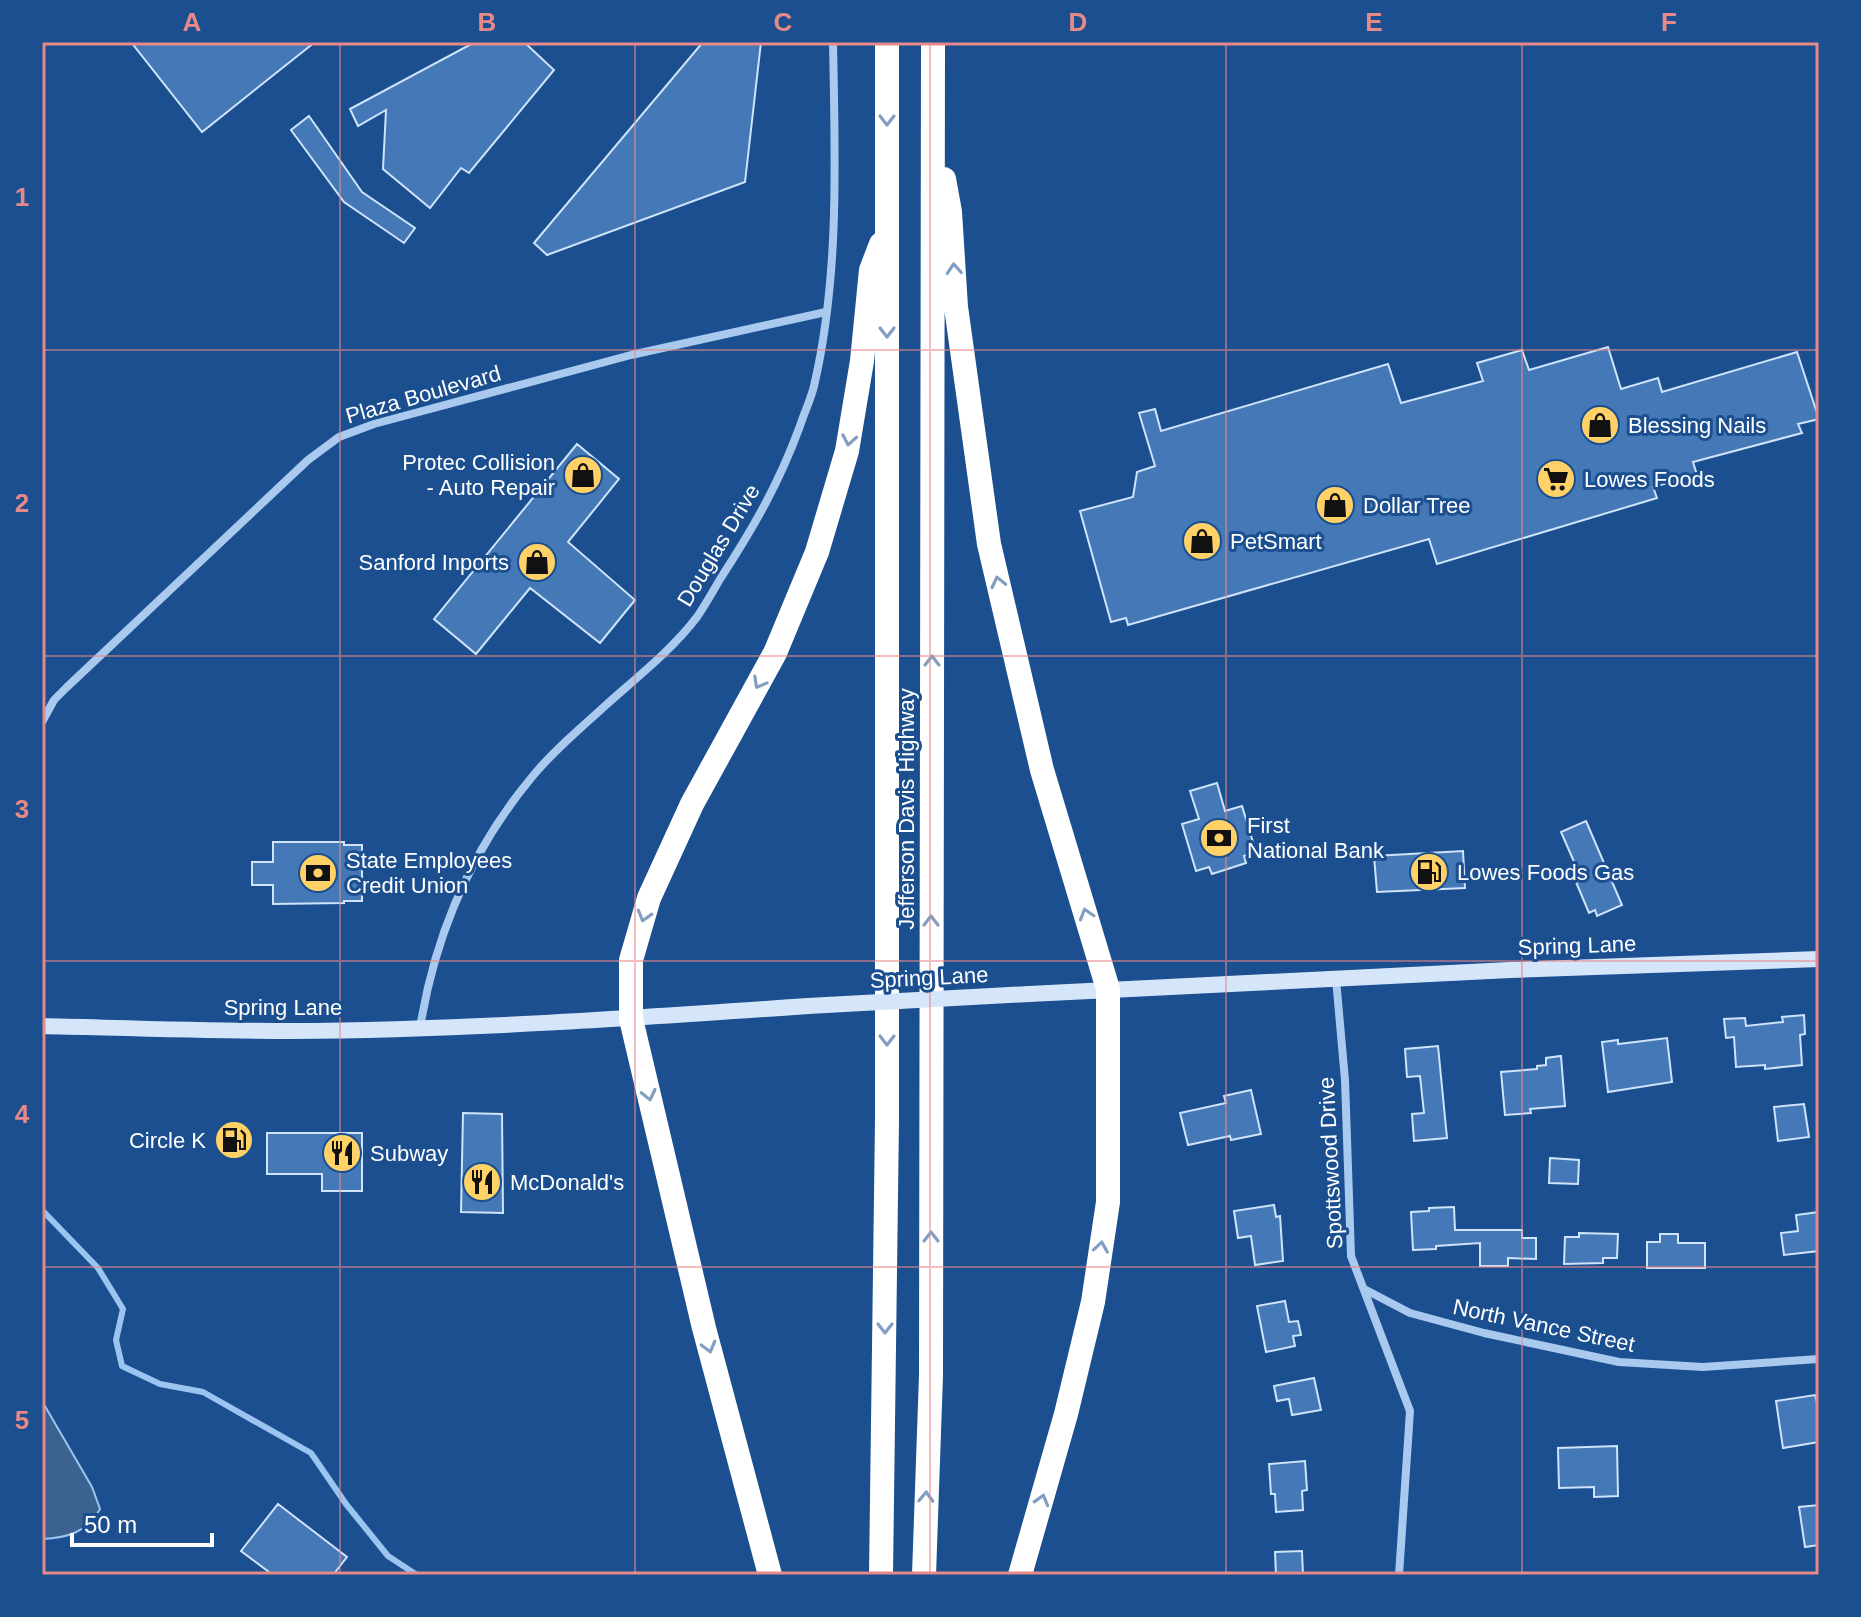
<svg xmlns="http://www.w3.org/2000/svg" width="1861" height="1617" font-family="Helvetica,sans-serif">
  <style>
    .water { fill: #3c6290; stroke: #9cc4f0; stroke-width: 2 }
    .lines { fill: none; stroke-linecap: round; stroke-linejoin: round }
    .stream { stroke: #9cc4f0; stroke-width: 6 }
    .building { fill: #4478b7; stroke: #cfe3fa; stroke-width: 2 }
    .street { stroke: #a9c9ee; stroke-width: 8 }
    .secondary { stroke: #d6e6fa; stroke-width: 16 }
    .highway { stroke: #fff; stroke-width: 24 }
    .secondary-bridge { stroke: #d6e6fa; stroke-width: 16 }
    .oneway { stroke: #829ec1 }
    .grid { fill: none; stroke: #e88989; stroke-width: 2; stroke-opacity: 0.55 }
    .labels { text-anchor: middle; stroke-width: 6; stroke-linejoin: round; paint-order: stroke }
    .street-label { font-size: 22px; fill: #fff; stroke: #1b4f8f }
    .poi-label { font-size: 22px; fill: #fff; stroke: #1b4f8f; text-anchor: start }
    .neatline { fill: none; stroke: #e88989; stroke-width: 3 }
    .grid-label { font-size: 26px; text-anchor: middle; font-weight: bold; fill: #e88989 }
  </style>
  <rect width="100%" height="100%" fill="#1b4f8f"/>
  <!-- water -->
  <path class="water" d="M42 1401 92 1487 100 1509C87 1532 68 1538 42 1539Z"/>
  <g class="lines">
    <!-- stream -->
    <path class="stream" d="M42 1210 98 1268 123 1309 116 1340 122 1366 160 1384 203 1392 311 1453 346 1504 388 1556 417 1575"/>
  </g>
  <!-- building -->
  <path class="building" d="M131 42H315L202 132Z
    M475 42H524L554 70 469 173 461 168 430 208 383 169 386 110 358 126 350 109Z
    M703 42H761L745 182 547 255 534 243Z
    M309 116 362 192 415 228 404 243 344 202 291 130Z
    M1608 347 1621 389 1658 378 1662 392 1797 352 1819 419 1798 424 1802 433 1693 462 1697 475 1653 487 1657 498 1437 564 1429 539 1128 625 1126 618 1111 622 1080 511 1133 497 1137 472 1155 466 1139 413 1155 409 1161 431 1388 364 1401 403 1483 381 1477 363 1522 350 1529 370Z
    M577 444 619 479 568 542 635 600 600 643 530 588 476 654 434 619Z
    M1217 783 1225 811 1242 806 1256 852 1244 856 1246 863 1212 874 1209 867 1196 871 1182 824 1199 819 1190 791Z
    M1586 821 1622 905 1597 916 1595 910 1589 913 1576 882 1582 880 1561 832Z
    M273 842H344V845H362V901H344V903L273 904V885H252V862H273Z
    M1463 851 1465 888 1377 892 1374 856Z
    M1804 1015 1805 1034 1800 1035 1802 1065 1765 1069V1065L1736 1067 1734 1037 1726 1038 1724 1019 1745 1018 1746 1026 1783 1022 1782 1017Z
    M1667 1038 1672 1082 1608 1092 1602 1042 1618 1040V1044Z
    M1438 1046 1447 1138 1414 1141 1412 1114 1424 1113 1420 1076 1407 1077 1405 1049Z
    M1561 1056 1565 1106 1530 1109 1531 1113 1505 1115 1501 1072 1537 1069V1066L1546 1065V1058Z
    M1251 1090 1261 1134 1231 1140 1230 1136 1188 1145 1180 1113 1226 1103 1224 1096Z
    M1804 1104 1809 1137 1778 1141 1774 1107Z
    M463 1113 502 1114 503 1213 461 1212Z
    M267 1133H362V1191H322V1174H267Z
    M1550 1158 1579 1160 1578 1184 1549 1183Z
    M1274 1205 1276 1217 1280 1216 1283 1261 1255 1265 1251 1236 1238 1238 1234 1211Z
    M1454 1207 1455 1230H1522V1238H1536V1259L1508 1258V1266H1480V1243L1436 1246V1249L1413 1250 1411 1212 1429 1211V1208Z
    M1819 1212V1251L1784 1255 1781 1233 1798 1231 1796 1215Z
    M1579 1233 1618 1234 1617 1258H1603V1263L1564 1264 1565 1237H1579Z
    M1660 1234H1678V1243H1705V1268H1647V1242H1660Z
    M1285 1301 1289 1322 1298 1321 1301 1335 1293 1336 1295 1346 1266 1352 1257 1306Z
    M1314 1378 1321 1410 1292 1415 1289 1399 1277 1401 1274 1386Z
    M1815 1395 1819 1410V1442L1783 1448 1776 1401Z
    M1617 1446 1618 1496 1594 1497V1487L1559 1488 1558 1448Z
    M1305 1461 1307 1490 1302 1491 1303 1510 1276 1512 1275 1494H1271L1269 1464Z
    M278 1504 347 1557 333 1575H273L241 1551Z
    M1819 1505V1545L1805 1547 1799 1507Z
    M1302 1551 1303 1575H1276L1275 1552Z"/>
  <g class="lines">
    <!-- street -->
    <path class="street" d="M42 722 54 700 67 687 308 460 339 437 374 424 631 355 826 312
      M1336 979 1345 1080 1351 1256 1410 1411 1399 1575
      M420 1028C435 935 472 849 532 777 553 751 581 728 606 705 636 678 672 650 697 617 706 604 714 589 722 576 755 525 779 483 800 426 804 413 811 399 814 386 840 275 835 155 833 42
      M1364 1289 1410 1313 1484 1333 1619 1362 1703 1367 1819 1359"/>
    <!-- secondary -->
    <path class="secondary" d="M1029 994 1510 970 1819 959
      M42 1026C125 1028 208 1031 291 1031 464 1030 636 1018 808 1006"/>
    <!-- highway -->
    <path class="highway" d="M944 179 950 212 956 307 989 544 1042 770 1108 989V1202L1093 1302 1066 1414 1020 1575
      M770 1575 704 1328 631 1019V960L649 898 692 804 775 653 817 552 847 451 862 361 871 270 881 244
      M881 1575 887 1119V42
      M924 1575 931 1375 933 42"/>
    <!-- secondary-bridge -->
    <path class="secondary-bridge" d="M808 1006 1029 994"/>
  </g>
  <!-- one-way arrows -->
  <defs><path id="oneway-chevron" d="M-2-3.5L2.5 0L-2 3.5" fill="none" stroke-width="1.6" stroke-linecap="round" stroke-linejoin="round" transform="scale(2)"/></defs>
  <g class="oneway">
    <use href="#oneway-chevron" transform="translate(887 120) rotate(90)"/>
    <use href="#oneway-chevron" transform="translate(954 269) rotate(-94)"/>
    <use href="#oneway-chevron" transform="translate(887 332) rotate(90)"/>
    <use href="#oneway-chevron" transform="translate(849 440) rotate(100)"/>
    <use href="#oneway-chevron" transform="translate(998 582) rotate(-103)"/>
    <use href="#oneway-chevron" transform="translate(932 661) rotate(-90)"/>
    <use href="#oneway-chevron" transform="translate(759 683) rotate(119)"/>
    <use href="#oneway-chevron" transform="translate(1086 914) rotate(-107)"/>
    <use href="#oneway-chevron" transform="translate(644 916) rotate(106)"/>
    <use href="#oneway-chevron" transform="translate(931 921) rotate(-90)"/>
    <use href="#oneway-chevron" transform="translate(887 1040) rotate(90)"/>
    <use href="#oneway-chevron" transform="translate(649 1095) rotate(77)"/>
    <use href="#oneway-chevron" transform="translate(931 1237) rotate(-90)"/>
    <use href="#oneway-chevron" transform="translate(1101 1247) rotate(-81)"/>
    <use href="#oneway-chevron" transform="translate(885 1328) rotate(90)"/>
    <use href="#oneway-chevron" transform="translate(709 1347) rotate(75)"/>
    <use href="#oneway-chevron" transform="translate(926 1497) rotate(-88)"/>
    <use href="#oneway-chevron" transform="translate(1042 1500) rotate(-74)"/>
  </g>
  <!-- grid -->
  <path class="grid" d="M340 42V1575M635 42V1575M930 42V1575M1226 42V1575M1522 42V1575M42 350H1819M42 656H1819M42 961H1819M42 1267H1819"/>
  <!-- icons -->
  <defs>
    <g id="shop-disc" transform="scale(2)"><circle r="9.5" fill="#ffd166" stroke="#1b4f8f"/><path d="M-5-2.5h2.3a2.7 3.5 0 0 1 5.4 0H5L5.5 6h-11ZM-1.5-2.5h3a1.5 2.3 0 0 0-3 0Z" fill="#111"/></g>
    <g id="supermarket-disc" transform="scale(2)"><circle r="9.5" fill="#ffd166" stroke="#1b4f8f"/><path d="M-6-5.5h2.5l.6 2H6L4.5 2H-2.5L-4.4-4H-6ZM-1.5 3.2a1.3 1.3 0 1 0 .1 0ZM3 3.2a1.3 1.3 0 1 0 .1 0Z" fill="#111"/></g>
    <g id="bank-disc" transform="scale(2)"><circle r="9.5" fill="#ffd166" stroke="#1b4f8f"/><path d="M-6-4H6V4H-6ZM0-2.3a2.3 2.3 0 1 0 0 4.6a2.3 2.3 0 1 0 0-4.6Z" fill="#111"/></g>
    <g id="fuel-disc" transform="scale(2)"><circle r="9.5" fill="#ffd166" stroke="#1b4f8f"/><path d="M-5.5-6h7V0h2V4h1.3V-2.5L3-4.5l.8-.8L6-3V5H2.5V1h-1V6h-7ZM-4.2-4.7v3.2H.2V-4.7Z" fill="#111"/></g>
    <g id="restaurant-disc" transform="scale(2)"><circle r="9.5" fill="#ffd166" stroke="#1b4f8f"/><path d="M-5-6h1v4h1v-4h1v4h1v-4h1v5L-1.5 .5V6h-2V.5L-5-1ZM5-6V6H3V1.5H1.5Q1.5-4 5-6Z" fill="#111"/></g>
  </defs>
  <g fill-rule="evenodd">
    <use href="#shop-disc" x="1600" y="425"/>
    <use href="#shop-disc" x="583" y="475"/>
    <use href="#supermarket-disc" x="1556" y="479"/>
    <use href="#shop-disc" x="1335" y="505"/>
    <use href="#shop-disc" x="1202" y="541"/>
    <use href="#shop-disc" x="537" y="562"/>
    <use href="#bank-disc" x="1219" y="838"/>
    <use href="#fuel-disc" x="1429" y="872"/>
    <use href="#bank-disc" x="318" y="873"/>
    <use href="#fuel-disc" x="234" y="1140"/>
    <use href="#restaurant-disc" x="342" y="1153"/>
    <use href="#restaurant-disc" x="482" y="1182"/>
  </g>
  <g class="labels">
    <!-- street labels -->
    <g class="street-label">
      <text transform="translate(423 394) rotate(-16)" y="8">Plaza Boulevard</text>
      <text transform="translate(718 545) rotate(-59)" y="8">Douglas Drive</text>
      <text transform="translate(906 809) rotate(-90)" y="8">Jefferson Davis Highway</text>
      <text transform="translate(1577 945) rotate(-2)" y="8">Spring Lane</text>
      <text transform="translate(929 977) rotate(-3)" y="8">Spring Lane</text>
      <text x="283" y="1015">Spring Lane</text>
      <text transform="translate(1330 1163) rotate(-93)" y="8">Spottswood Drive</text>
      <text transform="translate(1544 1325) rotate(12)" y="8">North Vance Street</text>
    </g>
    <!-- poi labels -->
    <g class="poi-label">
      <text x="1628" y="433">Blessing Nails</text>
      <text x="555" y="470" text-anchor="end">Protec Collision<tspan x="555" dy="25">- Auto Repair</tspan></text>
      <text x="1584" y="487">Lowes Foods</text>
      <text x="1363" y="513">Dollar Tree</text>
      <text x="1230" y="549">PetSmart</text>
      <text x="509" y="570" text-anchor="end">Sanford Inports</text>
      <text x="1247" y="833">First<tspan x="1247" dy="25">National Bank</tspan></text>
      <text x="346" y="868">State Employees<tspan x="346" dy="25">Credit Union</tspan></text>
      <text x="1457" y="880">Lowes Foods Gas</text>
      <text x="206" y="1148" text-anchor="end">Circle K</text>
      <text x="370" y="1161">Subway</text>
      <text x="510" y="1190">McDonald's</text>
    </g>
  </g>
  <!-- border -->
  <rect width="1861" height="1617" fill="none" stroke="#1b4f8f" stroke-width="88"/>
  <!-- scale -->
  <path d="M72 1533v12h140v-12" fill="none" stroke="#ffffff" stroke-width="4"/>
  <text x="84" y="1533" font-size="24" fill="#ffffff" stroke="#1b4f8f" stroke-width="6" paint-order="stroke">50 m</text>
  <rect x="44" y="44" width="1773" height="1529" class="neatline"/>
  <g class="grid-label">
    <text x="192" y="31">A</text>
    <text x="487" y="31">B</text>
    <text x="783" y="31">C</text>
    <text x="1078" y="31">D</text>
    <text x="1374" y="31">E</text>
    <text x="1669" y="31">F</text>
    <text x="22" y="206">1</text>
    <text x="22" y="512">2</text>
    <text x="22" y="818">3</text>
    <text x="22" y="1123">4</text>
    <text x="22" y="1429">5</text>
  </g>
</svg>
